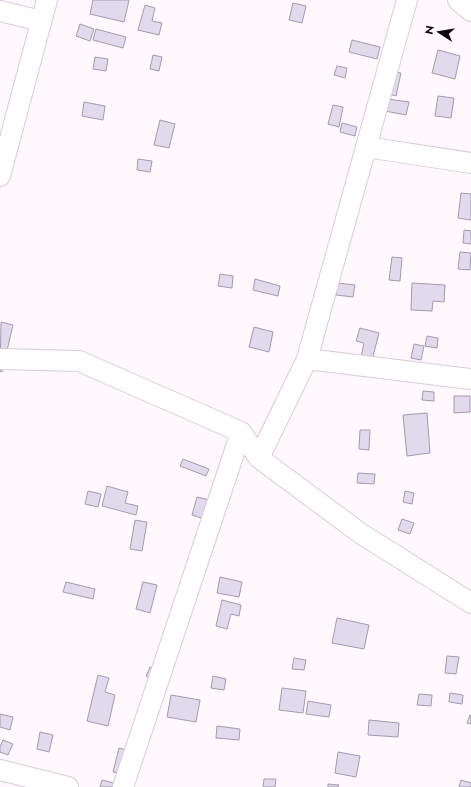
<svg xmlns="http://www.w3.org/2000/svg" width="471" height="787" font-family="Jost,sans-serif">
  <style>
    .building { fill: #e0daec; stroke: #a19cad }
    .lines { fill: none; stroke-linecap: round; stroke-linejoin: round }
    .street-casing { stroke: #dacbd8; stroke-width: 22 }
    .street { stroke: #fff; stroke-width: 20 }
  </style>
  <rect width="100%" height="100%" fill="#fff8fe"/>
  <!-- building -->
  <path class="building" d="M93 0H129L124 22 90 14Z
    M293 3 306 6 302 23 289 20Z
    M145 5 155 8 152 21 162 23 159 35 138 30Z
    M80 24 94 29 90 41 76 36Z
    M96 29 126 37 123 48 93 40Z
    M352 40 380 47 377 59 349 52Z
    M438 50 460 56 455 79 432 73Z
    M153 55 162 57 159 71 150 69Z
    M95 57 108 59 106 71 93 69Z
    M337 66 347 68 345 78 334 75Z
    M392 71 401 73 396 96 386 93Z
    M438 96 454 98 451 118 435 116Z
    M388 99 409 102 406 115 385 111Z
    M84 102 105 106 103 120 82 116Z
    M333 105 343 107 339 127 328 124Z
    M160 120 175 124 169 148 154 145Z
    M342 123 357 127 355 136 340 132Z
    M138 159 152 161 150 172 137 170Z
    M461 193 471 194V220L458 218Z
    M464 230 471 231V244L463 243Z
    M460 252 471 253 470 270 458 269Z
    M392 257 402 258 400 281 389 280Z
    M220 274 233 276 232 288 218 286Z
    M255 279 280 286 278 296 253 290Z
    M337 283 355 285 353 297 336 295Z
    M412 283 445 285 444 302 433 301 432 311 411 310Z
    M1 322 13 325 2 372 0 371Z
    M254 327 273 332 269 352 249 347Z
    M360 328 379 333 372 360 361 357 364 343 356 341Z
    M427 336 438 338 437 348 425 346Z
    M414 344 424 346 421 360 411 358Z
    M423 391 434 392V401L422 400Z
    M454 396H470V412L454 413Z
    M427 413 430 453 407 456 403 415Z
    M360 430H370L369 450 359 449Z
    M183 459 209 469 206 476 180 466Z
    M358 473 375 474 374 484 357 483Z
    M107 486 128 492 125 503 138 506 136 515 102 506Z
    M88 491 101 494 98 507 85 504Z
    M405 491 414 493 412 504 403 502Z
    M197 497 210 500 205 519 192 515Z
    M402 519 414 523 410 534 398 530Z
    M135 520 147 522 142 551 130 549Z
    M220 577 242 582 239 597 217 593Z
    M66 582 95 589 93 599 63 592Z
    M143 582 157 585 150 613 136 609Z
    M222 600 241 605 239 616 231 614 227 629 216 626Z
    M337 618 369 625 364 649 332 643Z
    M447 656 459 657 456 674 445 673Z
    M294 658 306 660 304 670 292 669Z
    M150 667 161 672 157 680 146 676Z
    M98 675 109 678 105 692 115 695 108 726 87 721Z
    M213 676 226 679 224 690 211 688Z
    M282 688 306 691 303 713 279 710Z
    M450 693 463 695 462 704 449 702Z
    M419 694 432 695 431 706 417 705Z
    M171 695 200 700 196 722 167 717Z
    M308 701 331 705 329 717 306 714Z
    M0 714 13 717 10 730 0 727Z
    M470 715 471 716V724L467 723Z
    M369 720 399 723 398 737 368 735Z
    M217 726 240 729 239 740 216 738Z
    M40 732 53 735 49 752 37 749Z
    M3 740 13 744 8 755 0 752V747Z
    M119 748 130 751 124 774 113 772Z
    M338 752 360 756 356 777 335 773Z
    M264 779H276L275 787H263Z
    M102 780 121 785V787H100Z
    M461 780 471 783V787H459Z
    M328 784 339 785 338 787H328Z"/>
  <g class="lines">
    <!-- street casing -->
    <g class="street-casing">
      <path id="street" d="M458 0 471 11
        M0 11 41 21
        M366 147 471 163
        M0 176 47 0
        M0 359 79 361 241 432 259 458 360 533 471 603
        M307 359 471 379
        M259 458 307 359 407 0
        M0 770 68 787
        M123 787 241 432"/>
    </g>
    <!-- street -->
    <use href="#street" class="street"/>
  </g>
  <!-- north arrow -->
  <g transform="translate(439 32) rotate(282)" stroke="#fff8fe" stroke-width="3" paint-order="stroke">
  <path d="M0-3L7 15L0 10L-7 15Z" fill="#110c11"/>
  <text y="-6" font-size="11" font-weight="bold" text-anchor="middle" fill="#110c11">N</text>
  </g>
</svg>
